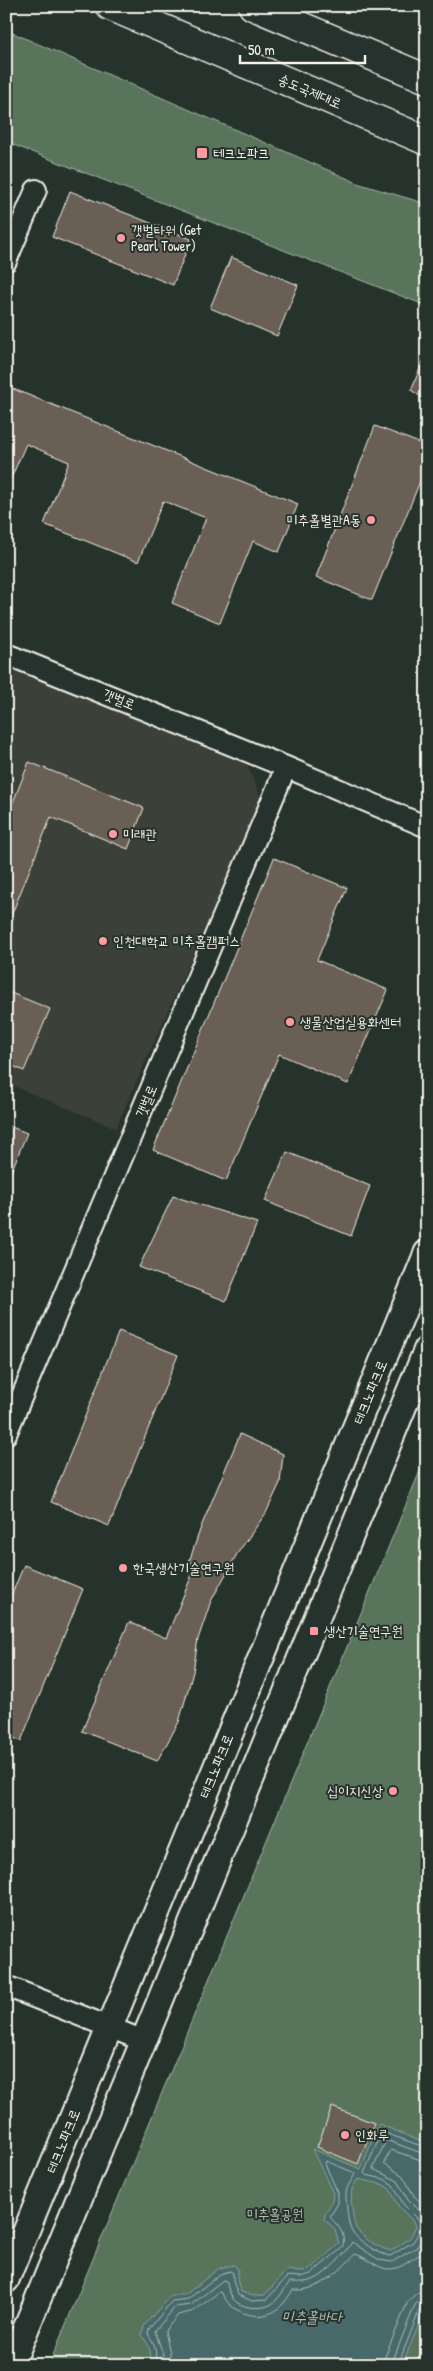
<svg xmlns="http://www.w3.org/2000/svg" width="433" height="2371" font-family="'Patrick Hand','Poor Story',sans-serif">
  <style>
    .built { fill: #3a4039 }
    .green { fill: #58755c; stroke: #a6b3a2 }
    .water { fill: #46696b; stroke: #8c9f9d; fill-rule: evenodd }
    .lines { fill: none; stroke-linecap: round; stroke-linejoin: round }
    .shore { stroke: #aebbb6; stroke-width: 1 }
    .building { fill: #6a5f54; stroke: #f4f1e8 }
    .minor-casing { stroke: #f4f1e8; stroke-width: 24 }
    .tertiary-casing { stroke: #f4f1e8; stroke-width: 29 }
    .secondary-casing { stroke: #f4f1e8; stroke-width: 31 }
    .minor { stroke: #26332d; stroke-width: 20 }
    .tertiary { stroke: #26332d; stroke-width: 25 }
    .secondary { stroke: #26332d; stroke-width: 28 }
    .poi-dot { fill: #ff9aa2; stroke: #26332d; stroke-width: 2 }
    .labels { text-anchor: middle; stroke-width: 4; stroke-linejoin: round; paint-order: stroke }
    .street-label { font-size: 14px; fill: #f4f1e8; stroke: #26332d }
    .poi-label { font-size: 14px; fill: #f4f1e8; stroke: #26332d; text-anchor: start }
    .park-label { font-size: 14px; fill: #b6bfb0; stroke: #26332d }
    .water-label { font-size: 15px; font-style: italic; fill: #aebbb6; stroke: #26332d }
  </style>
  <rect width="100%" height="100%" fill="#26332d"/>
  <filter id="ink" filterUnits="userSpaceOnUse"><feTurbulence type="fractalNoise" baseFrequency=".02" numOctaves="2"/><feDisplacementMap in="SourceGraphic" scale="10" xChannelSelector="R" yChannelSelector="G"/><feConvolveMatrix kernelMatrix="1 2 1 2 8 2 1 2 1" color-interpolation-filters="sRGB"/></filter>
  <g filter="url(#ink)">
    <!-- built -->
    <path class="built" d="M6 666 247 765 262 800 116 1128 6 1083Z"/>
    <!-- green -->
    <path class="green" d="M6 30 360 184 427 204V306L6 142Z
      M427 1454V2365H49Z"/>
    <!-- water -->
    <path class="water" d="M379 2124 427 2144V2305L402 2365H149C153 2352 149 2345 142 2335L144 2326 171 2295H185L218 2269 234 2265 238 2270 237 2280 241 2292 253 2296 265 2295 287 2270 300 2272 309 2270 339 2244 335 2229 324 2219C326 2209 333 2204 333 2193L312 2149 361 2169ZM358 2179 382 2184 390 2189 399 2207 415 2223 416 2227 410 2238 391 2251C380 2249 362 2238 356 2228 353 2223 350 2195 352 2189 353 2186 356 2182 358 2179Z"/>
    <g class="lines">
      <!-- shore -->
      <path class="shore" d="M427 2155 386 2140 373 2169 398 2181 408 2200 424 2216 427 2222
        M427 2162 391 2150 384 2163 403 2176 414 2196 427 2208
        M154 2365C158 2353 155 2344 148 2334L149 2329 172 2301 188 2299 220 2274 230 2271 233 2273V2281L238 2295 252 2301 266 2300 288 2276 300 2277 311 2274 342 2248C347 2234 338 2226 330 2217L338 2203V2193L325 2164 326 2161 355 2173C353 2180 346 2186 346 2194 346 2201 348 2224 351 2230 358 2241 378 2254 390 2256L413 2242 421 2229 419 2220 403 2204 393 2185 384 2179 366 2175 364 2173 382 2132 427 2148
        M161 2365 163 2354 155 2331 175 2307 191 2305 223 2280 226 2281C228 2286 229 2294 233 2299 240 2308 260 2310 270 2305 278 2301 284 2289 290 2282 298 2282 305 2283 313 2280 326 2275 346 2253 352 2242L379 2260 392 2262 417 2247 427 2232
        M169 2365 170 2353 165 2331 178 2315 194 2311 219 2292 222 2293C229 2312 257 2322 275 2311 283 2306 288 2297 293 2290 319 2292 339 2272 355 2254 377 2261 383 2279 408 2262 415 2257 422 2254 427 2247
        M384 2365 385 2357 408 2301 417 2293 427 2291
        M391 2365 415 2305 420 2300 427 2299
        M398 2365 420 2309 427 2305"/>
    </g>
    <!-- building -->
    <path class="building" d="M70 191 191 239 173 285 52 237Z
      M231 257 298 285 277 336 210 308Z
      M427 352V401L411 390Z
      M6 386 298 504 279 552 253 541 220 623 172 603 206 518 163 501 138 562 44 524 69 462 26 444 6 490Z
      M375 426 427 446V464L372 600 316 577Z
      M29 762 144 808 128 849 51 817 7 926 6 820Z
      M274 858 347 888 317 960 388 990 348 1084 279 1054 226 1181 153 1150Z
      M6 991 50 1009 24 1071 6 1063Z
      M6 1125 27 1133 7 1182H6Z
      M287 1152 370 1186 351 1236 265 1201Z
      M173 1196 257 1223 226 1301 139 1267Z
      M119 1331 178 1355 109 1526 51 1502Z
      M240 1434 283 1454 280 1483 266 1513 237 1554 211 1601 198 1639 193 1672 179 1722 157 1761 82 1731 129 1622 166 1638 196 1565 189 1562 201 1527Z
      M24 1565 83 1589 21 1741 6 1735V1608Z
      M332 2107 374 2123 358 2164 317 2147Z"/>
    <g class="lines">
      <!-- minor casing -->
      <g class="minor-casing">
        <path id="minor" d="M6 261 36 190
          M6 654 286 767 427 827
          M6 1434 286 767
          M6 1986 144 2041"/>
      </g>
      <!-- tertiary casing -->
      <g class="tertiary-casing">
        <path id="tertiary" d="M6 2280 427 1253
          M11 2365 427 1349"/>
      </g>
      <!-- secondary casing -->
      <g class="secondary-casing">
        <path id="secondary" d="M110 6 427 141
          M253 6 427 79"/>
      </g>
      <!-- minor -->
      <use href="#minor" class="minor"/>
      <!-- tertiary -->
      <use href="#tertiary" class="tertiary"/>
      <!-- secondary -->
      <use href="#secondary" class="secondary"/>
    </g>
  </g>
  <!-- markers -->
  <g class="poi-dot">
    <rect x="196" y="147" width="12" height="12" rx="2.5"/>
    <circle cx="121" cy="238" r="5"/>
    <circle cx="371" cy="520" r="5"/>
    <circle cx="113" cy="834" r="5"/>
    <circle cx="103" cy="941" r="5"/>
    <circle cx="290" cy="1022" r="5"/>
    <circle cx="123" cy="1568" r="5"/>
    <rect x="309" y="1626" width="10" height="10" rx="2.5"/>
    <circle cx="393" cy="1791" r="5"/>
    <circle cx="345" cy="2135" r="5"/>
  </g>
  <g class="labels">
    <!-- street labels -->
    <g class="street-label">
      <text transform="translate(310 91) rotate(23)" y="5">송도국제대로</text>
      <text transform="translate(119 699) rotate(22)" y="5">갯벌로</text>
      <text transform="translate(146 1101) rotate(-67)" y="5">갯벌로</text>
      <text transform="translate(370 1392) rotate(-68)" y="5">테크노파크로</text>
      <text transform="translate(216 1766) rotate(-68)" y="5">테크노파크로</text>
      <text transform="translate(63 2141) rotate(-68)" y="5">테크노파크로</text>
    </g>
    <!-- poi labels -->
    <g class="poi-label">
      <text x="213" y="158">테크노파크</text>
      <text x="131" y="235">갯벌타워 (Get<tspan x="131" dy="16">Pearl Tower)</tspan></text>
      <text x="361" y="525" text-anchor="end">미추홀별관A동</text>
      <text x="123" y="839">미래관</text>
      <text x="113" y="946">인천대학교 미추홀캠퍼스</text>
      <text x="300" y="1027">생물산업실용화센터</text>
      <text x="133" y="1573">한국생산기술연구원</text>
      <text x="324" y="1636">생산기술연구원</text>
      <text x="383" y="1796" text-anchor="end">십이지신상</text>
      <text x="355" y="2140">인화루</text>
    </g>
    <!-- park labels -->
    <g class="park-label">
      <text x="275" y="2219">미추홀공원</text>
    </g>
    <!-- water labels -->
    <g class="water-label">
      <text x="312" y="2322">미추홀바다</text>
    </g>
  </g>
  <!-- margin -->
  <rect width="433" height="2371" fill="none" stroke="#26332d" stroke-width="25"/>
  <rect x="12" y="12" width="408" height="2346" fill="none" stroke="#f4f1e8" stroke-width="2" filter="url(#ink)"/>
  <!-- scale -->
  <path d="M240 55v8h125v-8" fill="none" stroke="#f4f1e8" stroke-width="2.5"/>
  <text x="248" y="55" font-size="15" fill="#f4f1e8" stroke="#26332d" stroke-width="4" paint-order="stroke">50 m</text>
</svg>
